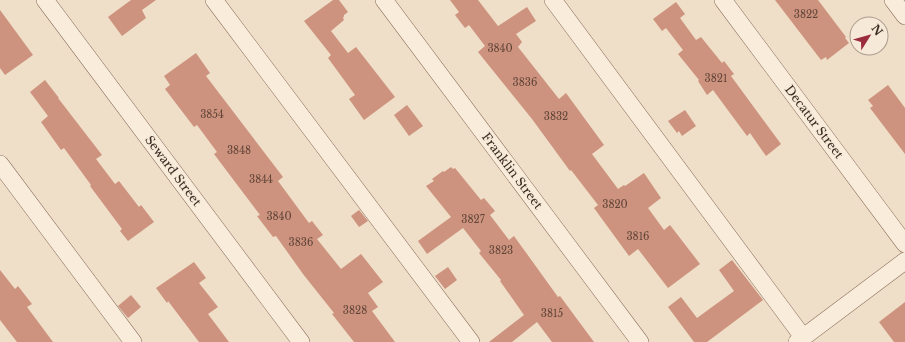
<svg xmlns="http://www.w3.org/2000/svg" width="905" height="342" font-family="'Libre Baskerville',serif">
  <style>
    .building { fill: #cd937e }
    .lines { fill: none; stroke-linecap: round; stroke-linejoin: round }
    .minor-casing { stroke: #8b6f5d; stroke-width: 18 }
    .minor { stroke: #f9ecdb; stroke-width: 17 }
    .labels { text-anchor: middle; stroke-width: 3; stroke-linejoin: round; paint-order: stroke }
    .number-label { font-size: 10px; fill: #604438 }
    .street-label { font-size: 12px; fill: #3b2920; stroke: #f6e9d8 }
  </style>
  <rect width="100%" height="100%" fill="#efdec8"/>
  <!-- building -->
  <path class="building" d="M131 0H156L142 10 146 18 122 36 108 17Z
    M333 0H339L348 12 344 15V16L343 18 344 20 331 31 348 53 356 47 395 97 364 120 349 99 355 95 328 58 331 55 304 21Z
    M450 0H478L498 26 527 7 536 21 516 34 522 42 518 47 559 99 566 93 604 145 592 154 618 189 624 185 625 186 644 173 661 198 648 208 664 230 670 225 700 264 668 288 638 249 629 256 594 208 598 205 571 170 570 171 532 119 478 52 485 46 469 25 465 28 455 15 459 12Z
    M775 0H818L846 37 845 38 849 43 827 60 826 57 821 60Z
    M676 2 685 14 680 18 696 40 701 37 722 63 724 61 734 74 731 76 781 144 766 156 750 133 747 136 713 90 707 95 698 81 699 80 678 54 683 50 666 28 662 31 653 19Z
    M0 10 33 55 5 75 0 68Z
    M196 53 210 73 206 76 283 177 278 181 309 223 312 221 323 235 317 239 341 269 361 254 383 282 368 293 378 307 372 311 395 342H354L332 314 334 313 303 274 276 236 273 237 257 216 260 215 214 154 217 152 197 125 194 127 165 89 170 85 164 76Z
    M45 80 59 98H58L102 155 96 159 115 184 119 181 139 207 141 205 154 222 128 241 120 231 122 229 90 186 91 185 64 148 61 150 41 122 48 116 30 92Z
    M888 85 905 108V154L870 108 873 106 868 100Z
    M407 105 423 126 409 136 394 115Z
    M685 110 696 126 682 136 679 131 677 133 668 121Z
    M451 167 453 169 455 168 481 200 484 198 495 211 490 215 509 240 514 236 558 297 560 296 594 342H552L537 322 512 342H489L524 315 500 281 501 280 479 253 481 251 463 228 427 254 418 241 451 217 426 186 434 181 432 179 443 171 444 172Z
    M359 210 368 221 359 227 351 216Z
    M732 260 763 300 707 342H694L668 307 681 297 697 318 734 291 719 270Z
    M194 262 206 278 199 283 218 307 208 314 229 342H199L168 301 167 303 156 288Z
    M448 267 457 280 445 289 435 276Z
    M0 270 15 289 18 286 32 304 27 307 53 342H17L0 320Z
    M131 295 141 307 128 318 118 306Z
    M905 302V342H894L879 322Z"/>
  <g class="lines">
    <!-- minor casing -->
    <g class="minor-casing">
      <path id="minor" d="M45 0 301 342
        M214 0 471 342
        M384 0 640 342
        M553 0 803 337
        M723 0 905 244
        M893 0 905 16
        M0 164 133 342
        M797 342 905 261"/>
    </g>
    <!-- minor -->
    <use href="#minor" class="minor"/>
  </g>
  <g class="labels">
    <!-- number labels -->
    <g class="number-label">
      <text x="806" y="18">3822</text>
      <text x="500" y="52">3840</text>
      <text x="716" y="82">3821</text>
      <text x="525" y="86">3836</text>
      <text x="212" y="118">3854</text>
      <text x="556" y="120">3832</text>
      <text x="239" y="154">3848</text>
      <text x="261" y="183">3844</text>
      <text x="615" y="208">3820</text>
      <text x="279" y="220">3840</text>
      <text x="473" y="223">3827</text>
      <text x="638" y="240">3816</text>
      <text x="301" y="246">3836</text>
      <text x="501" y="254">3823</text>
      <text x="355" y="314">3828</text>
      <text x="552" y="317">3815</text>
    </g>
    <!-- street labels -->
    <g class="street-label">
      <text transform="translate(814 122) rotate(53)" y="4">Decatur Street</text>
      <text transform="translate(173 171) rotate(53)" y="4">Seward Street</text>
      <text transform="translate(512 171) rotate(53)" y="4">Franklin Street</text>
    </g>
  </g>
  <!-- north arrow -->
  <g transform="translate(869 36) rotate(53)"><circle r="19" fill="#f6e9d8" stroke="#ab9c8e"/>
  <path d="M0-3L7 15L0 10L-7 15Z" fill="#9a2c3d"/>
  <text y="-6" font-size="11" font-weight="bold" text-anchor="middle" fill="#3b2920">N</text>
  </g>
</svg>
